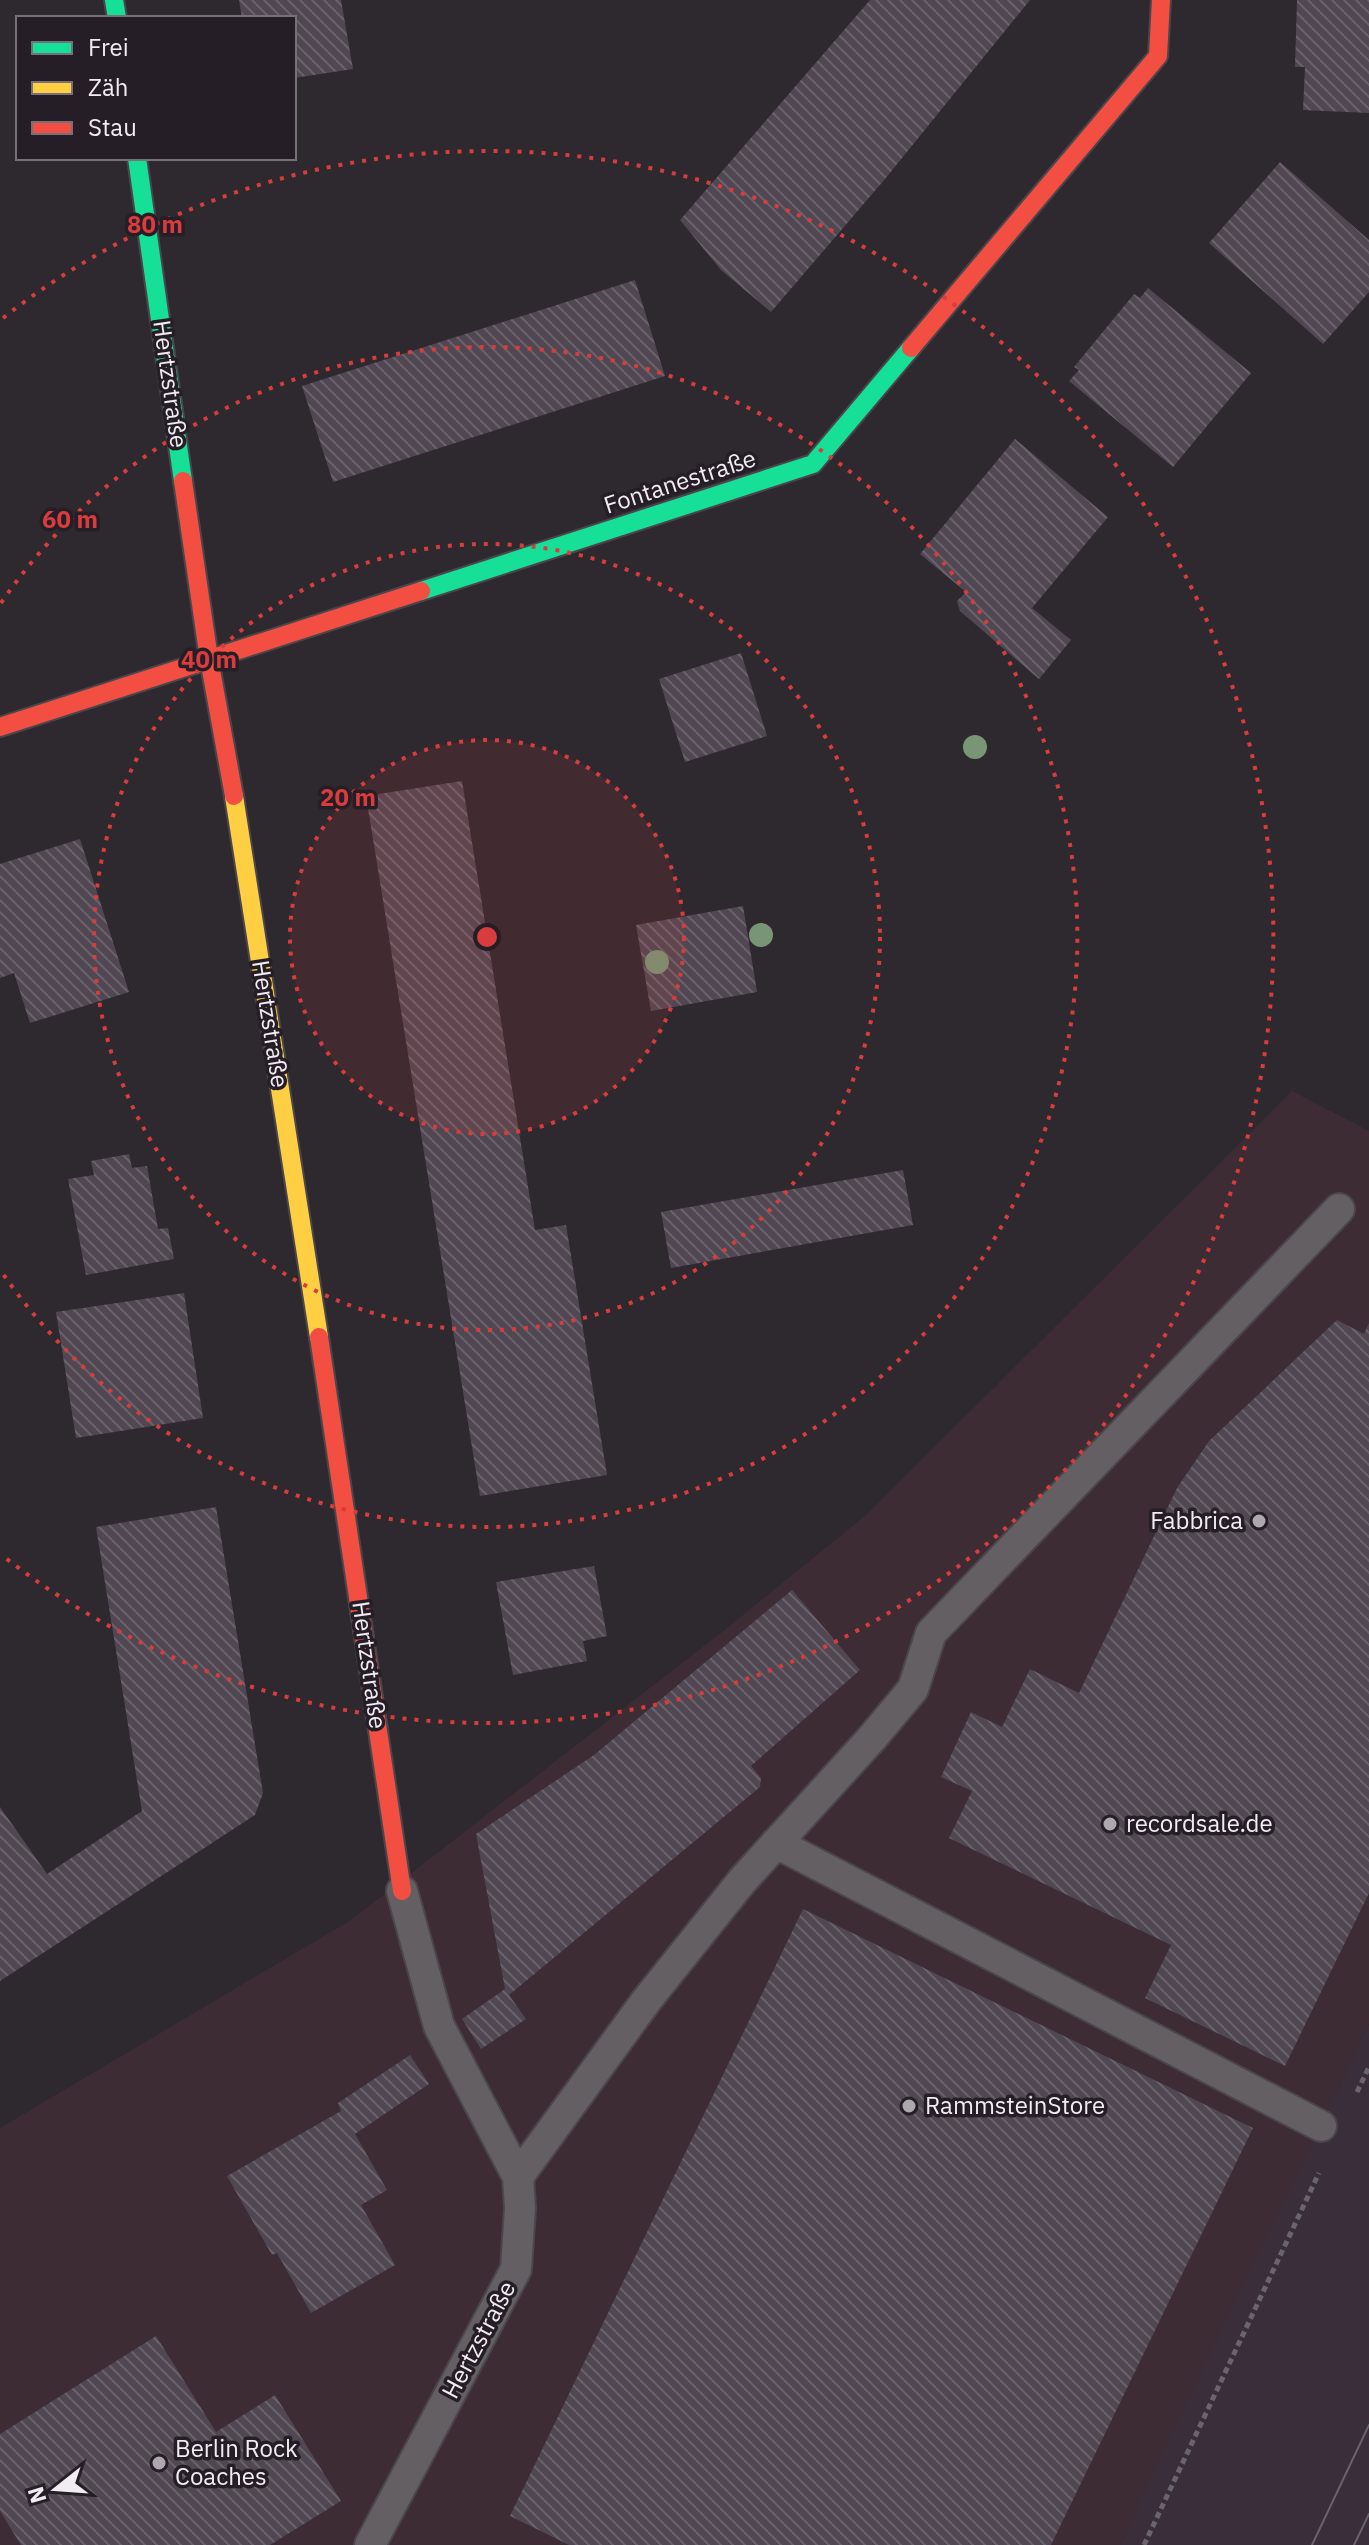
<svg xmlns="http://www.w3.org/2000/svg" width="1369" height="2545" font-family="'IBM Plex Sans',sans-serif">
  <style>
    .commercial { fill: #3d2c33 }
    .built { fill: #3b2e3b }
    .building { fill: url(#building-back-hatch) }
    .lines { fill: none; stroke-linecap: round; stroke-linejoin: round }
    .lane-casing { stroke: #4b464b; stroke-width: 34 }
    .fast-casing { stroke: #4b464b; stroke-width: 22 }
    .slow-casing { stroke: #4b464b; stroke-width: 22 }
    .jam-casing { stroke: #4b464b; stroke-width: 22 }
    .path { stroke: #6a656a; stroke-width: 5; stroke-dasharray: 6 4; stroke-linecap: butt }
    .lane { stroke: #635f63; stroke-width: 30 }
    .fast { stroke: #16e098; stroke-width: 18 }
    .slow { stroke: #ffcf43; stroke-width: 18 }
    .jam { stroke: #f24e42; stroke-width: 18 }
    .tram { stroke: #686469; stroke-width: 2 }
    .tree { fill: #789676 }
    .ring { fill: none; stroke: #d93c3c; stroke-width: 4; stroke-dasharray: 4 8 }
    .poi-dot { fill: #ada7ae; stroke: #261e27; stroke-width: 3 }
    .labels { text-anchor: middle; stroke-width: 7; stroke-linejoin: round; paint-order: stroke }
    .street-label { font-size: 24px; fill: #f1ebf2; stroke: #261e27 }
    .poi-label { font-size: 24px; fill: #f1ebf2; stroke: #261e27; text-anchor: start }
    .centre { fill: #d93c3c; stroke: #261e27; stroke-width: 4 }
    .ring-label { font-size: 24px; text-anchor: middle; font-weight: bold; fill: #d93c3c; stroke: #261e27; stroke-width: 7; stroke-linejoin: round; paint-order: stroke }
  </style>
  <defs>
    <pattern id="building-back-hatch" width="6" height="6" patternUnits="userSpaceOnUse" patternTransform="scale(2)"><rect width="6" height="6" fill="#504752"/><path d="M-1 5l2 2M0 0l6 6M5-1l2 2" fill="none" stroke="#6a626b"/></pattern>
  </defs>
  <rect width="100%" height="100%" fill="#2e292f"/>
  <!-- commercial -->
  <path class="commercial" d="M1292 1091 1369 1131V2024L1120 2545H0V2128L351 1920 722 1632 866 1515Z"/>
  <!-- built -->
  <path class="built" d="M1369 2024V2545H1120L1178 2421Z"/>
  <!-- building -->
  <path class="building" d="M239 0H341L353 69 294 78V18H242Z
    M870 0H1030L885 179 771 312 721 270 680 220Z
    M1297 0H1369V113L1303 110 1305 67H1295Z
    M1280 162 1369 240V292L1323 344 1209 243Z
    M635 280 665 376 333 482 302 386Z
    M1148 288 1251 373 1173 467 1069 381 1079 370 1074 367 1134 294 1140 298Z
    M1015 439 1108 517 1032 608 1071 640 1039 679 960 611 957 601 966 592 920 554Z
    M741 653 767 736 685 762 659 679Z
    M462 781 535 1230 566 1225 607 1475 480 1496 366 796Z
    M80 839 129 992 30 1023 14 973 0 978V864Z
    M743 906 757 992 651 1011 636 925Z
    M129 1154 132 1168 147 1166 158 1229 168 1228 174 1259 86 1275 68 1179 94 1175 91 1161Z
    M903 1170 913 1225 671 1268 661 1212Z
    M184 1293 203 1418 76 1438 56 1312Z
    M1337 1320 1364 1334 1369 1323V1893L1285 2066 1145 1998 1171 1945 949 1838 972 1791 941 1777 971 1712 1002 1727 1030 1669 1079 1693 1177 1488 1209 1441Z
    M216 1507 263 1793 255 1815 0 1981V1807L47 1874 142 1811 96 1527Z
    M594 1566 607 1636 583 1641 587 1661 513 1675 496 1582Z
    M792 1590 860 1670 751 1766 761 1778 760 1787 509 1995 526 2019 481 2049 462 2019 505 1989 476 1834 594 1755Z
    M803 1909 1253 2128 1051 2545H569L510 2516Z
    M410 2055 429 2084 355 2134 387 2190 361 2205 395 2265 311 2313 277 2253 272 2255 227 2176 341 2111 338 2103Z
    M156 2336 216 2432 275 2395 341 2501 270 2545H21L0 2511V2434Z"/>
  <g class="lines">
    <!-- lane casing -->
    <g class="lane-casing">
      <path id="lane" d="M776 1843 1321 2126
        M518 2177 646 2001 742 1881 872 1738 913 1689 931 1633 1339 1209
        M370 2545 516 2269 520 2208 518 2177 439 2026 402 1891"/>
    </g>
    <!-- fast casing -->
    <g class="fast-casing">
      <path id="fast" d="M114 0 117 18
        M137 158 183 481
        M421 591 813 464 911 348"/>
    </g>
    <!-- slow casing -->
    <g class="slow-casing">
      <path id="slow" d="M234 796 319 1337"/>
    </g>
    <!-- jam casing -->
    <g class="jam-casing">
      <path id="jam" d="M911 348 1158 56 1161 0
        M183 481 209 659 234 796
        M0 727 421 591
        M319 1337 402 1891"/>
    </g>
    <!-- path -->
    <path class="path" d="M1357 2092 1369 2067
      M1144 2545 1319 2173"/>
    <!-- lane -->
    <use href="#lane" class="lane"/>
    <!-- fast -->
    <use href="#fast" class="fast"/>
    <!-- slow -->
    <use href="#slow" class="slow"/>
    <!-- jam -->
    <use href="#jam" class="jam"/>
    <!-- tram -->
    <path class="tram" d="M1312 2545 1369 2425
      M1354 2545 1369 2514"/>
  </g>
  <!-- trees -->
  <g class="tree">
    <circle cx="975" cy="747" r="12"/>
    <circle cx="761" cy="935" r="12"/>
    <circle cx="657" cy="962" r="12"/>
  </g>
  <!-- distance rings -->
  <circle cx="487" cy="937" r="197" fill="#d93c3c" fill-opacity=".12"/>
  <g class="ring">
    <circle cx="487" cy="937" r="197"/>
    <circle cx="487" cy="937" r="393"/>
    <path d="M1 603A590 590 0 1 1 1 1271"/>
    <path d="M3 318A786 786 0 1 1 3 1556"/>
  </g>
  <!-- markers -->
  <g class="poi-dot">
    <circle cx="1259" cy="1521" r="8"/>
    <circle cx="1110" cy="1824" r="8"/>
    <circle cx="909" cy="2106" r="8"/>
    <circle cx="159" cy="2463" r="8"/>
  </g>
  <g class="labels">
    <!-- street labels -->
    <g class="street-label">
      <text transform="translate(170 384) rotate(82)" y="8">Hertzstraße</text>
      <text transform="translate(680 482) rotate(-18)" y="8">Fontanestraße</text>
      <text transform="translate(270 1024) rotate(81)" y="8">Hertzstraße</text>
      <text transform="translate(369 1665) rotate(82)" y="8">Hertzstraße</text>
      <text transform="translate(479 2340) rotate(-62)" y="8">Hertzstraße</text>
    </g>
    <!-- poi labels -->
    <g class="poi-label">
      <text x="1243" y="1529" text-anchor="end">Fabbrica</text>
      <text x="1126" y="1832">recordsale.de</text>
      <text x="925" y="2114">RammsteinStore</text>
      <text x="175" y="2457">Berlin Rock<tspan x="175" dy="28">Coaches</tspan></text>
    </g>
  </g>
  <circle cx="487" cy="937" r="12" class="centre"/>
  <g class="ring-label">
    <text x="155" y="233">80 m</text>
    <text x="70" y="528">60 m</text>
    <text x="209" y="668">40 m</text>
    <text x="348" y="806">20 m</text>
  </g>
  <!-- legend -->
  <rect x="16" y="16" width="280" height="144" fill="#261e27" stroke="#777078" stroke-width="2"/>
  <rect x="32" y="42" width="40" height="12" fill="#16e098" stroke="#777078" stroke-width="2"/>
  <text x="88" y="56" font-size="24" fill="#f1ebf2">Frei</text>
  <rect x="32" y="82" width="40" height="12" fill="#ffcf43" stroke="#777078" stroke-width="2"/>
  <text x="88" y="96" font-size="24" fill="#f1ebf2">Zäh</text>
  <rect x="32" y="122" width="40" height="12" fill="#f24e42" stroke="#777078" stroke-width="2"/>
  <text x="88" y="136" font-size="24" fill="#f1ebf2">Stau</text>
  <!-- north arrow -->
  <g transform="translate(56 2489) rotate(253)" stroke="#261e27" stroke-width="6" paint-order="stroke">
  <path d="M0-6L14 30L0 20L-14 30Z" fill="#f1ebf2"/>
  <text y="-12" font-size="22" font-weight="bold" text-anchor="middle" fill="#f1ebf2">N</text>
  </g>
</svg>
